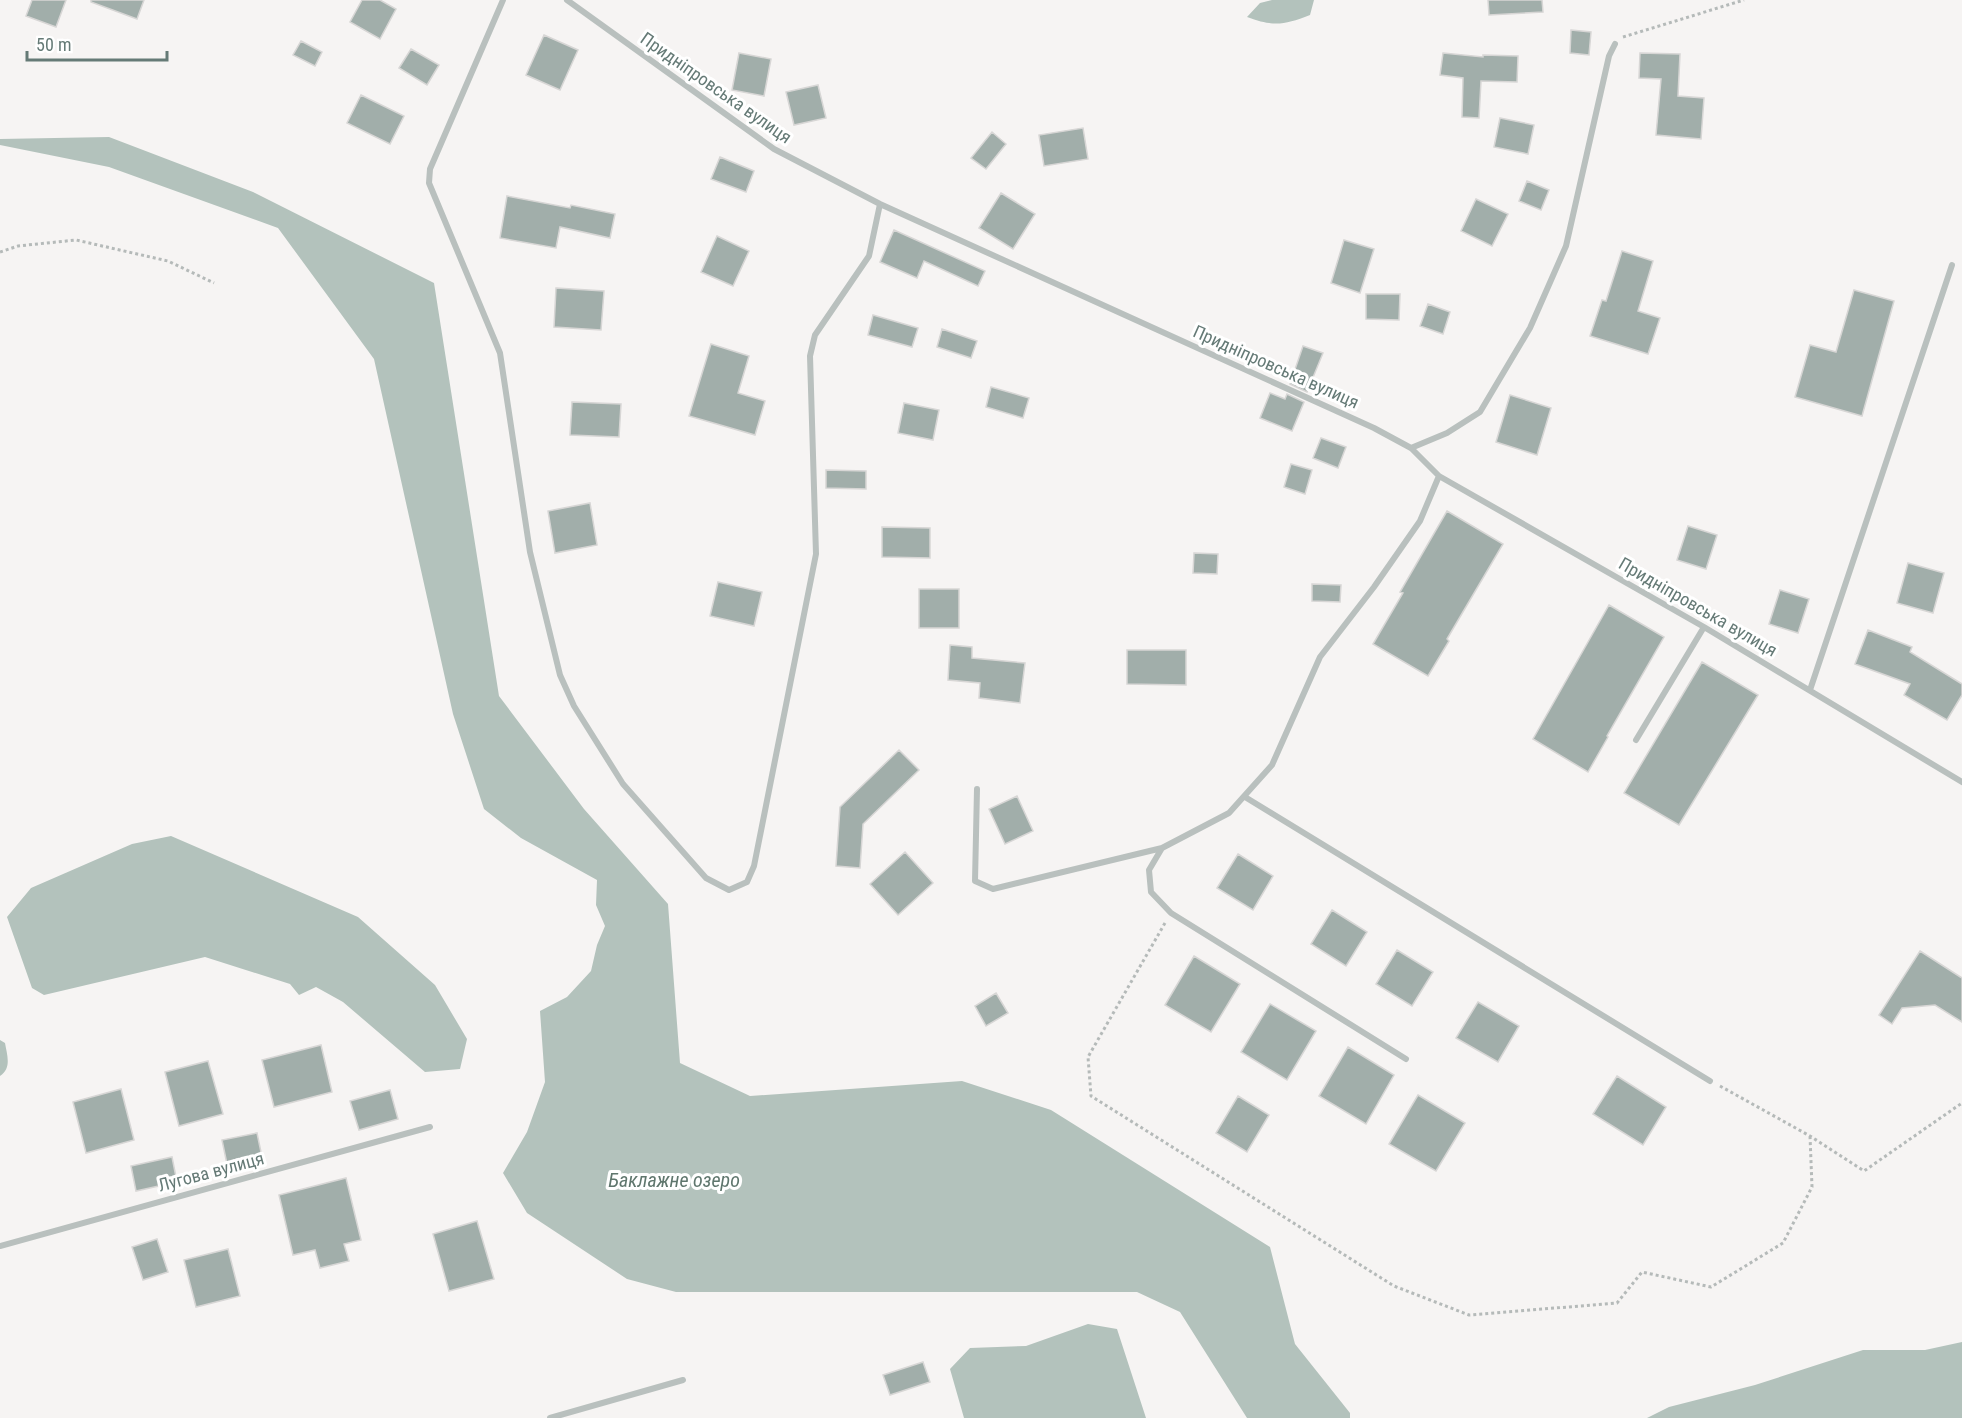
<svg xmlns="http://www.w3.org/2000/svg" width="1962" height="1418" font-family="'Roboto Condensed',sans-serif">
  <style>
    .water { fill: #b3c2bc }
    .building { fill: #a1aeaa; stroke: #d7d6d5; stroke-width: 1.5 }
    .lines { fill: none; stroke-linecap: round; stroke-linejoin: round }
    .path { stroke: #b5bab9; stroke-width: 3; stroke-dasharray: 3 3; stroke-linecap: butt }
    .minor { stroke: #b9c0be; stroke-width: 6 }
    .labels { text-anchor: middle; stroke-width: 6; stroke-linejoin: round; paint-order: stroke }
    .street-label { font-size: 18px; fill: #657a76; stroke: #fff }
    .water-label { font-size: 20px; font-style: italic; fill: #5f766d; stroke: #fff }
  </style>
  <rect width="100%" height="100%" fill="#f6f4f3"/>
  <!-- water -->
  <path class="water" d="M1272 0H1314L1310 15C1284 25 1274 27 1247 17L1260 3Z
    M109 137 253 192 434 283 499 696 584 809 668 904 680 1063 750 1096 962 1081 1051 1110 1270 1247 1295 1344 1350 1413V1418H1247L1180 1312 1137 1292H676L627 1279 527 1213 503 1173 527 1132 545 1082 540 1011 567 997 591 971 597 945 605 926 596 905 597 880 521 838 484 809 453 714 374 359 278 228 109 167 0 145V139Z
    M171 836 358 917 435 985 467 1039 460 1069 425 1072 343 1002 316 987 299 995 290 984 205 957 44 995 32 988 7 917 31 888 132 844Z
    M0 1040 5 1043C7 1055 12 1068 0 1076Z
    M1088 1324 1117 1329 1146 1418H964L950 1369 970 1348 1026 1346Z
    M1962 1342V1418H1647L1669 1407 1755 1385 1863 1350H1925Z"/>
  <!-- building -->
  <path class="building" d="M32 0H66L56 27 26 16Z
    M91 0H144L137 19 91 2Z
    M362 0H380L396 9 380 39 350 22Z
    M1488 0H1542L1543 12 1489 15Z
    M1571 30 1591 32 1589 55 1570 53Z
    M544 35 578 50 560 90 526 75Z
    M301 41 322 52 315 66 293 55Z
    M411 49 439 65 427 85 399 68Z
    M739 53 771 59 764 96 732 90Z
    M1443 53 1483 57V55L1518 56 1517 82 1481 81 1479 118 1462 117 1463 78 1440 75Z
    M1640 53 1680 54 1678 96 1704 98 1701 139 1656 135 1661 79 1639 78Z
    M818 85 826 118 794 125 786 92Z
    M361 95 404 116 390 144 347 123Z
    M1500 118 1534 125 1528 154 1494 147Z
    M1083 128 1088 159 1044 166 1039 135Z
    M992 132 1006 144 986 169 971 158Z
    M720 157 754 171 746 192 711 179Z
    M1527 181 1549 190 1541 210 1519 201Z
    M1001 193 1035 214 1013 249 979 228Z
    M507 196 570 208 571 205 615 214 610 238 560 227 556 248 500 238Z
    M1476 199 1508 214 1492 246 1461 231Z
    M894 230 985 271 978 286 924 261 917 278 880 262Z
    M717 236 749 251 733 286 701 272Z
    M1344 240 1374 249 1360 293 1331 283Z
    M1622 251 1653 261 1638 311 1660 318 1648 354 1590 336 1602 300 1606 301Z
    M556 288 604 291 601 330 554 327Z
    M1854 290 1894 301 1862 416 1795 397 1810 345 1836 352Z
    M1366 294H1400L1399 320 1366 319Z
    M1428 304 1450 312 1443 334 1420 326Z
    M873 315 918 328 912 347 868 335Z
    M942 329 977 341 971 358 937 347Z
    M711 344 749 356 738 393 765 401 755 435 689 416Z
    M1303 346 1323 353 1307 392 1290 384Z
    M991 387 1029 398 1023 418 986 407Z
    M1270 393 1285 399 1287 394 1304 402 1292 431 1260 418Z
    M1510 395 1551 408 1537 455 1496 442Z
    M572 402 621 404 619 437 570 435Z
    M904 403 939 410 933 440 898 433Z
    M1321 438 1346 447 1338 468 1313 458Z
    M1291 464 1312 470 1305 494 1284 487Z
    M826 470 866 471V489L826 488Z
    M590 503 597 545 555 553 548 511Z
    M1447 511 1503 544 1447 639 1449 641 1428 676 1373 644 1403 593 1400 592Z
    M1688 526 1717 535 1706 569 1677 560Z
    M882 527 930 528V558L882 557Z
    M1194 553 1218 554 1217 574 1193 573Z
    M1908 563 1944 573 1933 613 1897 603Z
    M718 582 762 592 754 626 710 616Z
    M1312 584 1341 585 1340 602 1312 601Z
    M919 589H959V628H919Z
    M1780 590 1809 599 1798 633 1769 624Z
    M1609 605 1664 637 1607 736 1608 737 1588 772 1533 739Z
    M1868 630 1912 647 1910 652 1962 684V695L1947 720 1904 695 1910 684 1855 664Z
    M950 645 972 647V658L1025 663 1020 703 979 698 980 683 948 680Z
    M1127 650H1186V685L1127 684Z
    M1702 662 1758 695 1679 825 1624 793Z
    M899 750 919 770 863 824 860 868 836 866 840 807Z
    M1017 796 1033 831 1005 844 989 809Z
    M905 852 933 883 898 915 870 884Z
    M1238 854 1273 876 1253 910 1217 888Z
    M1332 910 1367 932 1346 966 1311 944Z
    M1397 950 1433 972 1412 1006 1376 984Z
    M1920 951 1962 978V1022L1935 1005 1902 1008 1892 1024 1879 1015Z
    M1194 956 1240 984 1211 1032 1165 1005Z
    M996 993 1008 1013 986 1026 975 1006Z
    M1478 1002 1519 1026 1498 1062 1456 1038Z
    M1270 1004 1316 1031 1287 1080 1241 1052Z
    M321 1045 332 1092 274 1107 262 1060Z
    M1348 1047 1394 1075 1366 1124 1319 1096Z
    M208 1061 223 1114 179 1126 165 1072Z
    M1617 1076 1666 1107 1643 1145 1593 1114Z
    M121 1089 134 1140 86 1153 73 1102Z
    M390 1090 398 1119 359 1130 350 1101Z
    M1418 1095 1465 1123 1436 1171 1389 1144Z
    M1238 1096 1269 1115 1247 1152 1216 1133Z
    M257 1133 262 1157 227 1164 222 1140Z
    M172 1157 177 1182 136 1191 131 1166Z
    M346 1178 361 1240 344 1244 349 1261 320 1268 315 1250 293 1255 279 1195Z
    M477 1221 494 1279 449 1291 433 1234Z
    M157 1239 168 1272 143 1280 132 1247Z
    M228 1249 240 1296 196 1307 184 1260Z
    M923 1362 930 1382 890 1395 883 1375Z"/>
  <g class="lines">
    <!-- path -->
    <path class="path" d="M1623 37 1744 0
      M0 252 18 246 76 240 168 261 214 283
      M1165 923 1088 1057 1091 1096 1394 1286 1469 1315 1617 1303 1642 1272 1711 1287 1783 1243 1812 1187 1810 1136
      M1720 1086 1810 1136 1864 1171 1962 1103"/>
    <!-- minor -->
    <path class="minor" d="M503 0 430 169 429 183 500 353 530 552 560 675 574 706 623 784 706 878 729 890 747 882 754 866 816 554 810 356 815 335 869 256 880 204
      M567 0 774 149 880 204 1374 428 1411 448 1439 476 1704 627 1962 782
      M1411 448 1447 433 1480 412 1530 328 1566 246 1609 56 1615 44
      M1810 690 1952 265
      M1636 740 1704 627
      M977 789 975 881 993 889 1162 848
      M1245 797 1710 1081
      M1406 1059 1171 913 1151 892 1149 870 1162 848 1229 813 1272 765 1320 657 1374 587 1420 521 1439 476
      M0 1246 430 1127
      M550 1418 683 1380"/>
  </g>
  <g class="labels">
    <!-- street labels -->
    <g class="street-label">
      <text transform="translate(716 88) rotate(35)" y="6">Придніпровська вулиця</text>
      <text transform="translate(1276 367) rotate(24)" y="6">Придніпровська вулиця</text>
      <text transform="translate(1698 607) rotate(30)" y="6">Придніпровська вулиця</text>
      <text transform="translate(211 1172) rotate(-15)" y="6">Лугова вулиця</text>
    </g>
    <!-- water labels -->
    <g class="water-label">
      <text x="674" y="1187">Баклажне озеро</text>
    </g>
  </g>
  <!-- scale -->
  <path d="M27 51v9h140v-9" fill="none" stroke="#657a76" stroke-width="3"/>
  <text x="36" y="51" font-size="18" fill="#657a76" stroke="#ffffff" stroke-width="4.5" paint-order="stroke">50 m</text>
</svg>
